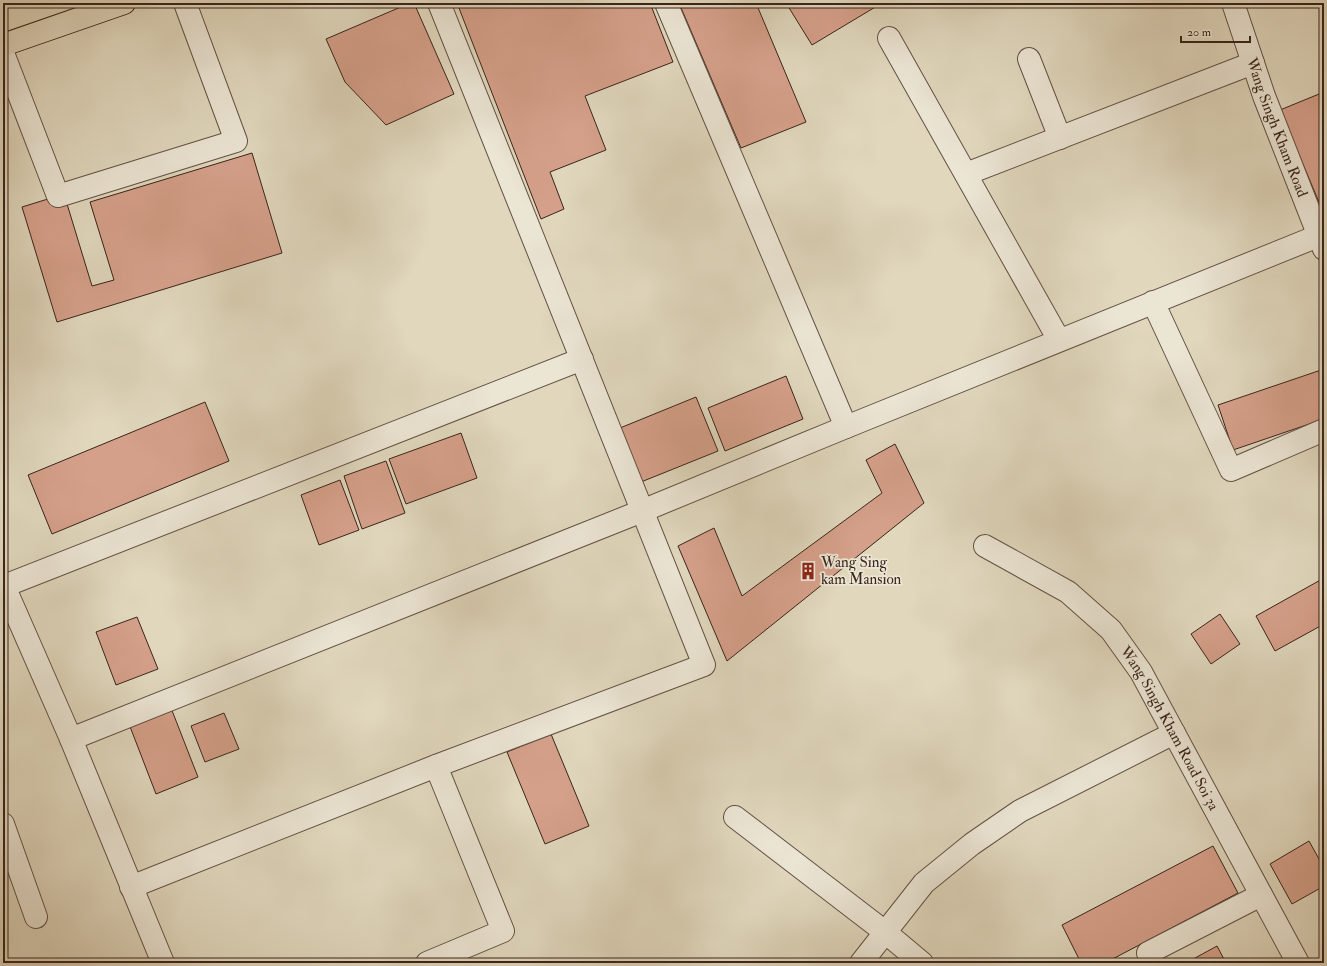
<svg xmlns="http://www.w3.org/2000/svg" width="1327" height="966" font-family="'IM FELL Double Pica',serif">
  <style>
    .building { fill: #d5a08a; stroke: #3a241b }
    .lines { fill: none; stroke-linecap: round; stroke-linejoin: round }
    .minor-casing { stroke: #645144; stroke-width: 24 }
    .major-casing { stroke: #3a241b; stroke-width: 24 }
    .minor { stroke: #ebe5d4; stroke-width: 22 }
    .major { stroke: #e0d7bd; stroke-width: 22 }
    .labels { text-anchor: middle; stroke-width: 3.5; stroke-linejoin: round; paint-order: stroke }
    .street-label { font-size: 15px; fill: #3a241b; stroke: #ebe5d4 }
    .poi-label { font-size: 15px; fill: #3a241b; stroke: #ebe5d4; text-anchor: start }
  </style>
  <rect width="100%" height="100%" fill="#e0d7bd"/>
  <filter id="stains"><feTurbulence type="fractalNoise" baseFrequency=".005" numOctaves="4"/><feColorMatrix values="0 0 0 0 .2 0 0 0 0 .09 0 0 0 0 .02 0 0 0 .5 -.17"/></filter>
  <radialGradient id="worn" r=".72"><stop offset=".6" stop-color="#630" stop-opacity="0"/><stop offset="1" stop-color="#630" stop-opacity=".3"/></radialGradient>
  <!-- building -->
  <path class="building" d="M410 3H414L454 94 386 125 345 82 326 39Z
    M457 3H650L673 62 585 96 606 150 550 172 564 209 541 219Z
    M679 3H756L806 122 741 148Z
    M786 3H882L812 45Z
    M1324 92V214L1280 110Z
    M252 153 282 253 57 322 22 207 64 194 92 286 114 280 90 202Z
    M1324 369V419L1233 450 1218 405Z
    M786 376 803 419 725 451 708 408Z
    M696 397 718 451 641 482 620 428Z
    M205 402 229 461 52 534 28 475Z
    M461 433 477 478 406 504 389 459Z
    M895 444 924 503 727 661 678 546 714 528 742 596 882 493 866 460Z
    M386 461 405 513 362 529 344 476Z
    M340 480 359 530 319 545 301 495Z
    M1324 578V624L1275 651 1256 616Z
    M1220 614 1240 644 1211 664 1191 634Z
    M137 617 158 669 116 685 96 632Z
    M171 708 198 777 156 794 129 724Z
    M224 713 239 749 205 762 191 726Z
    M551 734 589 826 545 844 507 752Z
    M1309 841 1324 868V886L1292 904 1270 864Z
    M1213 846 1238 893 1105 963H1081L1062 925Z
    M1217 946 1226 963H1186Z"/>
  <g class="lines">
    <!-- minor casing -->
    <g class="minor-casing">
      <g id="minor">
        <path d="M666 3 846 427"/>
        <path id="s1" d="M1233 3 1264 96 1324 249"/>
        <path d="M889 38 1059 340"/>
        <path d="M3 53 58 196 236 141 185 3"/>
        <path d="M1029 59 1060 138"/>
        <path d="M966 174 1253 63"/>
        <path d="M1153 302 1231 470 1324 430"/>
        <path id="s2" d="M985 546 1068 592 1111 630 1141 672 1298 963"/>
        <path d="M71 739 642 511 846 427 1318 236"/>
        <path d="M735 817 885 932 922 963"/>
        <path d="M3 824 36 917"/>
        <path d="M131 887 436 766 704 665 439 3"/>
        <path d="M1148 953 1261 895"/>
        <path d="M163 963 71 739 4 586 582 359"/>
        <path d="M427 963 503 931 436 766"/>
        <path d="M861 963 924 883 972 844 1020 811 1174 733"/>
      </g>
    </g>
    <!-- major casing -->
    <g class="major-casing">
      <path id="major" d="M3 45 124 3"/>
    </g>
    <!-- minor -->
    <use href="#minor" class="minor"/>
    <!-- major -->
    <use href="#major" class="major"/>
  </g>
  <!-- icons -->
  <defs>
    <g id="building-bare" transform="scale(1.38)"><path d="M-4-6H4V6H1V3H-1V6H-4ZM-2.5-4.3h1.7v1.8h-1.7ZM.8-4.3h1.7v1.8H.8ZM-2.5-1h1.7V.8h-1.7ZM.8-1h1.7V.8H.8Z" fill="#8f2418" stroke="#ebe5d4" stroke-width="2.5" paint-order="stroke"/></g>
  </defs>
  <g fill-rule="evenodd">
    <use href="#building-bare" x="808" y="571"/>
  </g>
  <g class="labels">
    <!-- street labels -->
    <g class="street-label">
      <text dy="5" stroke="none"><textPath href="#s1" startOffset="132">Wang Singh Kham Road</textPath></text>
      <text dy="5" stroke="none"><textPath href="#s2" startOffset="267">Wang Singh Kham Road Soi 3a</textPath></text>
    </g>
    <!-- poi labels -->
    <g class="poi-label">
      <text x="821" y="567">Wang Sing<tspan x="821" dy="17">kam Mansion</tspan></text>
    </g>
  </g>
  <!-- margin -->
  <rect width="1327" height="966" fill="none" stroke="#e0d7bd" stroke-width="16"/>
  <rect x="4" y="4" width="1319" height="958" fill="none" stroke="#3a241b" stroke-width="2"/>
  <rect x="8" y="8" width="1311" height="950" fill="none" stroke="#3a241b"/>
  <!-- scale -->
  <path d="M1181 36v6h69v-6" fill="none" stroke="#3a241b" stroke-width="2"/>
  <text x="1187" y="36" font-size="12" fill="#3a241b" stroke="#ebe5d4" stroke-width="3" paint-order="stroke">20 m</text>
  <rect width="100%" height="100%" filter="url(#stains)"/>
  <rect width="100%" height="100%" fill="url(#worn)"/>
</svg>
